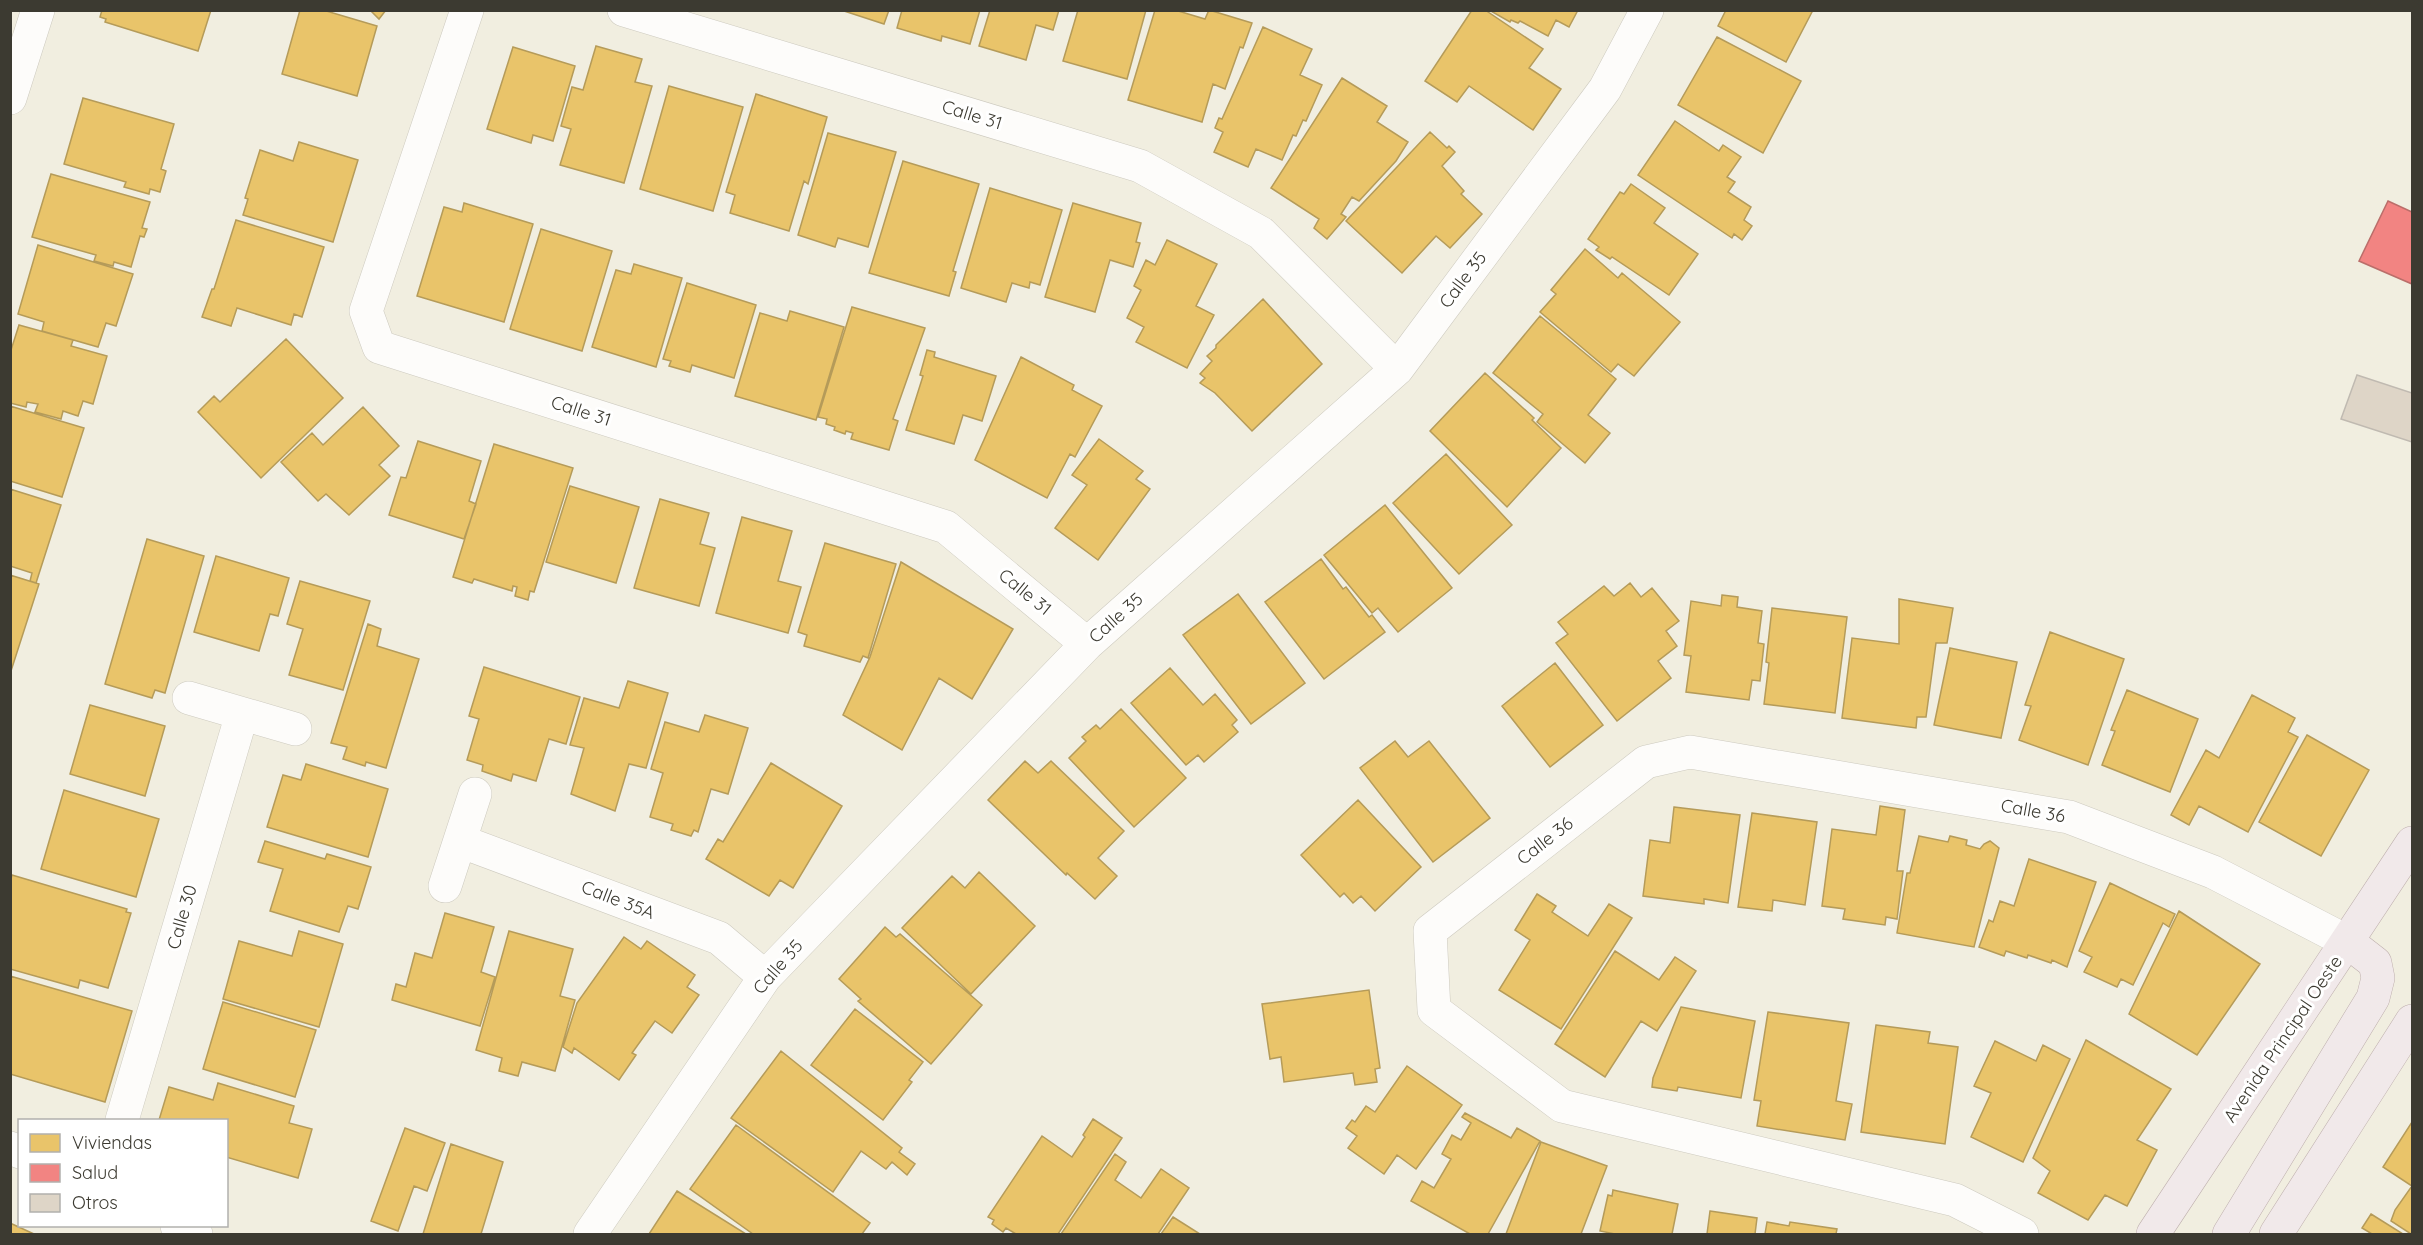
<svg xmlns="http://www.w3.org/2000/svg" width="2423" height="1245" font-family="Quicksand,sans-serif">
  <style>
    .homes { fill: #e9c46a; stroke: #b59b59; stroke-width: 1.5 }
    .health { fill: #f28482; stroke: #bb6e6a; stroke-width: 1.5 }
    .building { fill: #ded5c7; stroke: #c0bab1; stroke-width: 1.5 }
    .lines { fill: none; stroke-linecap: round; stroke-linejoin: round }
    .minor-casing { stroke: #cdcabf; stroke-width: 34 }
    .major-casing { stroke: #beafad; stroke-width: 34 }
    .minor { stroke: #fdfcfa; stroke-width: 33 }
    .major { stroke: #f1e9ea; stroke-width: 33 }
    .labels { text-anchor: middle; stroke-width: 6; stroke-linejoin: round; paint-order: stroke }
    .street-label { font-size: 18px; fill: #3c3a31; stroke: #fff }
  </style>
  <rect width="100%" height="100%" fill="#f1eee0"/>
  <!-- homes -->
  <path class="homes" d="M102 10H211L198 51 105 22 106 19 100 17Z
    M300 10H323L377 26 357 96 282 74Z
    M370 10H386L379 19Z
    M841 10H889L884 24Z
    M902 10H980L970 44 942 36 941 41 897 28Z
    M990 10H1059L1053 30 1036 25 1026 60 979 46Z
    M1078 10H1146L1127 79 1063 61Z
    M1155 10H1175L1205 19 1209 10 1252 23 1243 48 1240 47 1225 89 1213 84 1202 122 1128 100Z
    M1472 10H1485L1543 49 1529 68 1561 89 1533 130 1469 86 1457 102 1425 81Z
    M1489 10H1578L1569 27 1556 20 1548 36 1520 21 1518 23 1511 20 1510 22Z
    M1726 10H1813L1786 62 1718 26Z
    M1263 27 1312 49 1300 75 1322 85 1306 121 1303 120 1296 136 1293 135 1282 160 1256 149 1248 167 1214 152 1223 132 1215 128 1219 118 1222 119Z
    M1717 37 1801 81 1763 153 1678 105Z
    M596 46 642 59 635 82 652 86 624 183 560 165 571 129 561 126 572 87 583 90Z
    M513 47 575 66 553 141 533 135 531 143 487 129Z
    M1342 78 1387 106 1377 122 1408 142 1396 161 1359 201 1352 197 1341 214 1346 217 1327 239 1314 228 1319 219 1271 188Z
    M669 86 743 107 713 211 640 189Z
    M756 94 827 117 808 184 804 181 789 231 730 213 735 195 726 192Z
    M83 98 174 124 161 169 166 171 160 192 150 189 149 194 124 187 126 182 64 164Z
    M1675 121 1719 151 1723 145 1741 157 1727 177 1735 182 1728 192 1751 207 1744 220 1752 226 1742 240 1734 234 1732 238 1638 175Z
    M1430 132 1447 148 1449 146 1455 152 1442 166 1464 191 1461 194 1482 214 1450 248 1436 236 1402 273 1346 221Z
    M828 133 896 152 868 247 838 238 835 247 798 235Z
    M299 142 358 160 333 242 243 215 248 199 245 198 260 150 293 161Z
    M903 161 979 184 953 271 956 272 949 296 869 273Z
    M51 174 150 202 142 228 147 229 144 237 140 236 131 267 114 262 113 266 94 261 96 255 32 237Z
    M1631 184 1665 208 1654 223 1698 254 1669 295 1612 257 1610 259 1596 250 1599 247 1588 239 1620 192 1624 194Z
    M990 188 1062 210 1040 285 1030 282 1029 288 1012 283 1006 302 961 288Z
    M464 203 533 224 504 322 417 296 444 207 462 212Z
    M1073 203 1141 223 1136 242 1140 243 1133 267 1110 260 1095 312 1045 297Z
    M236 220 324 247 302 317 294 314 291 325 237 308 231 326 202 317 212 289H214Z
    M541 229 612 251 582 351 510 329Z
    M1167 240 1217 264 1196 306 1214 315 1187 368 1136 342 1144 327 1127 318 1141 290 1134 286 1146 260 1155 265Z
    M38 245 133 274 116 326 106 323 98 347 42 331 44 322 18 314Z
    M1585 249 1618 278 1622 273 1680 322 1634 376 1618 364 1611 372 1540 312 1556 294 1551 290Z
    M634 264 682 278 656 367 592 347 616 270 631 274Z
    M687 283 756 305 734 378 692 365 690 372 669 366 671 361 663 359Z
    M1263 299 1322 364 1252 431 1215 393 1200 383 1205 378 1200 374 1212 361 1207 356 1216 348V345Z
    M852 307 925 328 893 419 898 421 889 450 851 439 853 433 846 431 845 434 834 430 835 427 826 424 827 419 818 417Z
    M790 311 844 327 816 420 735 396 760 313 787 321Z
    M1540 316 1616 379 1588 415 1610 433 1585 463 1537 422 1543 414 1493 373Z
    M19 325 73 340 71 346 107 356 93 404 83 401 78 416 63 411 61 419 35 412 38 404 27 402 26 407 10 403V353Z
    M286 339 343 398 261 478 198 412 214 396 220 402Z
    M927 350 935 352 934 357 996 376 982 421 963 415 954 444 906 430 923 376 920 375Z
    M1021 357 1074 385 1072 390 1102 406 1075 457 1070 454 1047 498 975 460Z
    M1485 373 1534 418 1532 420 1561 448 1507 507 1430 431Z
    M10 406 84 428 62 497 10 481Z
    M363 407 399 446 379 465 390 476 349 515 326 494 318 501 281 462 312 433 323 445Z
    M1099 439 1143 471 1136 479 1150 489 1098 560 1055 528 1087 485 1072 475Z
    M418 441 481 461 469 501 476 504 464 539 389 515 401 477 406 478Z
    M494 444 573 468 534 592 530 591 528 600 515 596 517 587 513 586 512 591 474 579 472 583 453 577Z
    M1446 454 1512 525 1459 574 1393 503Z
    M570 486 639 507 616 583 546 562Z
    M10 489 61 505 36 583 30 581 32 573 10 566Z
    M660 499 709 513 700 544 715 548 699 606 634 588Z
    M1385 505 1452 588 1398 632 1378 608 1372 613 1324 555Z
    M742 517 792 531 778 581 801 587 788 633 716 613Z
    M147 539 204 556 165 693 155 690 152 698 105 684Z
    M825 543 896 564 868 658 863 656 860 662 804 646 807 635 798 632Z
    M216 556 289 578 278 616 270 614 259 651 194 632Z
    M1321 559 1343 589 1346 587 1369 617 1372 615 1385 632 1324 679 1265 602Z
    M901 562 1013 629 972 699 939 678 902 750 843 715 870 657Z
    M10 575 39 584 10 674Z
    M300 581 370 601 343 690 289 675 303 629 287 624Z
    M1630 583 1641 597 1652 588 1679 621 1666 631 1677 646 1658 661 1671 678 1617 721 1556 643 1568 634 1558 622 1604 586 1614 596Z
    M1238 594 1305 683 1251 724 1183 635Z
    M1722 595 1738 597 1737 607 1762 611 1758 643 1764 644 1760 681 1752 680 1749 700 1686 692 1691 656 1684 655 1691 601 1721 606Z
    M1899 599 1953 608 1947 643H1936L1926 717H1917L1916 728 1842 718 1852 638 1899 644Z
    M1772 608 1847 617 1835 713 1764 704 1769 663 1766 662Z
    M368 624 381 629 377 646 419 659 386 768 366 762 365 766 343 759 347 747 331 743Z
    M2050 632 2124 659 2088 765 2019 740 2031 706 2025 705Z
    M1950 648 2017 662 2001 738 1934 725Z
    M1555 663 1603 725 1550 767 1502 706Z
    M484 667 580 697 566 744 549 739 536 781 513 774 511 781 482 771 483 765 467 760 479 719 469 716Z
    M1170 668 1203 705 1215 694 1237 720 1232 725 1238 732 1204 762 1198 755 1186 765 1131 703Z
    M628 681 668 693 646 768 629 764 615 811 571 794 584 748 570 745 584 698 619 708Z
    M2127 690 2198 719 2170 792 2102 765 2115 731 2111 730Z
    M2252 695 2295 718 2288 732 2298 737 2248 832 2199 806 2189 825 2171 815 2206 750 2219 758Z
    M90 705 165 726 145 796 70 774Z
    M1121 709 1186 778 1134 827 1069 758 1086 741 1082 737 1096 725 1100 729Z
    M705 715 748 728 728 794 711 789 698 832 694 830 691 836 671 830 673 824 650 817 663 773 651 769 665 722 699 732Z
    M2307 735 2369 770 2321 856 2259 822Z
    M1395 741 1408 757 1429 741 1490 818 1433 862 1360 768Z
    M1025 761 1038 773 1051 761 1124 831 1098 858 1117 876 1095 899 1067 873 1066 875 988 800Z
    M771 763 842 806 793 888 780 880 769 896 706 859 718 839 723 842Z
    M306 764 388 789 368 857 267 827 283 775 301 780Z
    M64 790 159 819 136 897 41 869Z
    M1358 800 1421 867 1375 911 1361 896 1353 903 1344 893 1340 897 1301 855Z
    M1880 806 1905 810 1897 871H1903L1897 919 1886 917 1885 925 1843 919 1845 909 1822 906 1832 829 1876 835Z
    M1674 807 1740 815 1728 903 1704 899V904L1643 896 1650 840 1670 843Z
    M1752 813 1817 822 1805 905 1773 900 1772 911 1738 907Z
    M1919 836 1948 842 1950 836 1967 840 1966 845 1980 849 1984 844 1990 841 1999 848 1974 947 1897 933 1907 873H1910Z
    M265 841 325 859 327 854 371 867 358 909 348 906 339 932 270 911 283 869 258 862Z
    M2029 859 2096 882 2067 967 2052 960 2051 963 2028 955 2027 958 2006 951 2004 956 1979 947 1989 920 1993 922 2000 901 2014 906Z
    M979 872 1035 926 971 994 902 928 952 876 965 888Z
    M12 875 127 909 126 912 131 913 108 988 80 980 78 988 10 969V882Z
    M2110 883 2175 914 2169 927 2163 923 2133 985 2121 979 2117 987 2084 972 2092 957 2079 951Z
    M1537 894 1556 906 1552 912 1588 936 1609 904 1632 918 1561 1029 1499 990 1530 940 1515 930Z
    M2179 911 2260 964 2197 1055 2129 1014Z
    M445 913 494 927 481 972 495 977 480 1026 392 1000 396 984 406 987 415 953 432 958Z
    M885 927 896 937 900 934 982 1005 931 1064 858 1001 861 999 839 979Z
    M299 931 343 944 319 1027 223 999 239 941 292 956Z
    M509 931 573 949 560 996 575 1000 555 1071 522 1062 518 1076 499 1071 502 1058 476 1050Z
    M624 937 641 949 647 941 695 975 687 987 699 995 672 1033 655 1021 632 1053 636 1055 619 1080 574 1048 572 1053 563 1047 577 1003Z
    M1615 951 1659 980 1675 957 1696 971 1657 1031 1641 1021 1605 1077 1555 1044Z
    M10 976 132 1011 105 1102 10 1074Z
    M1369 990 1380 1068 1375 1069 1377 1082 1355 1085 1353 1073 1284 1082 1281 1057 1270 1059 1262 1004Z
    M223 1002 316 1030 295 1097 203 1069Z
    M1681 1007 1755 1021 1741 1098 1678 1087 1677 1091 1652 1087 1653 1078Z
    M855 1009 923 1062 909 1080 912 1082 883 1120 811 1065Z
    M1768 1012 1849 1023 1836 1101 1852 1104 1845 1140 1757 1126 1761 1101 1754 1100Z
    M1876 1025 1930 1032 1928 1043 1958 1047 1945 1144 1861 1132Z
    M2086 1040 2171 1089 2137 1140 2157 1150 2127 1206 2105 1195 2088 1220 2038 1193 2050 1171 2033 1158Z
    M1995 1041 2036 1061 2043 1045 2070 1059 2023 1162 1971 1137 1991 1093 1974 1086Z
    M781 1051 902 1148 899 1152 915 1164 907 1175 892 1162 886 1169 861 1151 833 1192 731 1118Z
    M1407 1066 1462 1105 1416 1169 1397 1155 1384 1174 1348 1148 1357 1136 1346 1128 1352 1120 1355 1122 1366 1106 1375 1112Z
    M218 1083 294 1106 289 1123 312 1129 298 1178 226 1157V1120H159L169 1087 213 1100Z
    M1465 1113 1511 1138 1517 1128 1540 1141 1488 1234H1470L1411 1201 1422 1181 1434 1188 1451 1159 1442 1154 1452 1135 1461 1140 1471 1123 1462 1117Z
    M1093 1119 1122 1138 1058 1234H1016L1006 1228 1003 1232 992 1224 994 1220 988 1217 1042 1136 1072 1157 1085 1137 1083 1135Z
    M2412 1122V1234H2411L2391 1221 2395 1210 2412 1186 2383 1167Z
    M736 1125 870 1223 862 1234H753L690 1189Z
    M405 1128 445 1143 427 1191 414 1186 398 1231 371 1221Z
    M1541 1142 1607 1166 1581 1234H1506Z
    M451 1144 503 1162 481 1234H423Z
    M1115 1154 1126 1162 1115 1180 1141 1198 1161 1169 1189 1188 1158 1234H1061Z
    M1613 1190 1678 1204 1672 1234H1615L1600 1231 1608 1195 1612 1196Z
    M677 1191 746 1234H649Z
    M1710 1211 1757 1218 1755 1234H1707Z
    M2371 1214 2403 1234H2372L2362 1228Z
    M1173 1217 1200 1234H1161Z
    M1767 1222 1789 1226 1790 1222 1837 1229 1836 1234H1765Z
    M10 1223 34 1234H10Z"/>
  <!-- health -->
  <path class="health" d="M2388 201 2412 212V284L2359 261Z"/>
  <!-- building -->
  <path class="building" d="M2357 375 2412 393V442L2341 419Z"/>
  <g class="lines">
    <!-- minor casing -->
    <g class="minor-casing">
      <path id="minor" d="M467 10 366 311 379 347 946 527 1087 644
        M624 10 1140 166 1261 233 1397 369
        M10 98 38 10
        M189 698 295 729
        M460 841 719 938 765 977
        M445 886 475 794
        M122 1120 242 714
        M10 1148 20 1152
        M177 1226 196 1234
        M590 1234 765 977 1087 644 1397 369 1605 89 1647 10
        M2022 1234 1955 1200 1562 1106 1434 1010 1430 931 1646 762 1690 752 2069 817 2213 872 2348 942"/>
    </g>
    <!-- major casing -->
    <g class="major-casing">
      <path id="major" d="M2153 1234 2412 843
        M2229 1234 2373 998 2378 978 2375 963 2348 942
        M2276 1234 2412 1021"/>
    </g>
    <!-- minor -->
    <use href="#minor" class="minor"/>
    <!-- major -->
    <use href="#major" class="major"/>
  </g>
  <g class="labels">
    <!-- street labels -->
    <g class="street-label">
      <text transform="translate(972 115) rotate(17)" y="6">Calle 31</text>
      <text transform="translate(1463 280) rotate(-53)" y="6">Calle 35</text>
      <text transform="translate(581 411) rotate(18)" y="6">Calle 31</text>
      <text transform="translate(1025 592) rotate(39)" y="6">Calle 31</text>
      <text transform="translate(1116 618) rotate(-42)" y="6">Calle 35</text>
      <text transform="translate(2033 811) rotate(10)" y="6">Calle 36</text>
      <text transform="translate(1545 841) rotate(-38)" y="6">Calle 36</text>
      <text transform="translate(618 900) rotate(21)" y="6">Calle 35A</text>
      <text transform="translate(182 917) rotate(-74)" y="6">Calle 30</text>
      <text transform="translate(778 967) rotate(-49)" y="6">Calle 35</text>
      <text transform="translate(2283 1039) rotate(-56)" y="6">Avenida Principal Oeste</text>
    </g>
  </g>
  <!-- border -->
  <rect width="2423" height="1245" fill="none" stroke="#3c3a31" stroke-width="24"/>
  <!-- legend -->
  <rect x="18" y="1119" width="210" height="108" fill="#ffffff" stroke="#b1b0ad" stroke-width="1.5"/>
  <rect x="30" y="1134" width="30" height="18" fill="#e9c46a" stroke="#b1b0ad" stroke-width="1.5"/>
  <text x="72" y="1149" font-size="18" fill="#3c3a31">Viviendas</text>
  <rect x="30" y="1164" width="30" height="18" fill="#f28482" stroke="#b1b0ad" stroke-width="1.5"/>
  <text x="72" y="1179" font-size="18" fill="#3c3a31">Salud</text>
  <rect x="30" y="1194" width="30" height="18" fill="#ded5c7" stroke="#b1b0ad" stroke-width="1.5"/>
  <text x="72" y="1209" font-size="18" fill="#3c3a31">Otros</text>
</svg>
